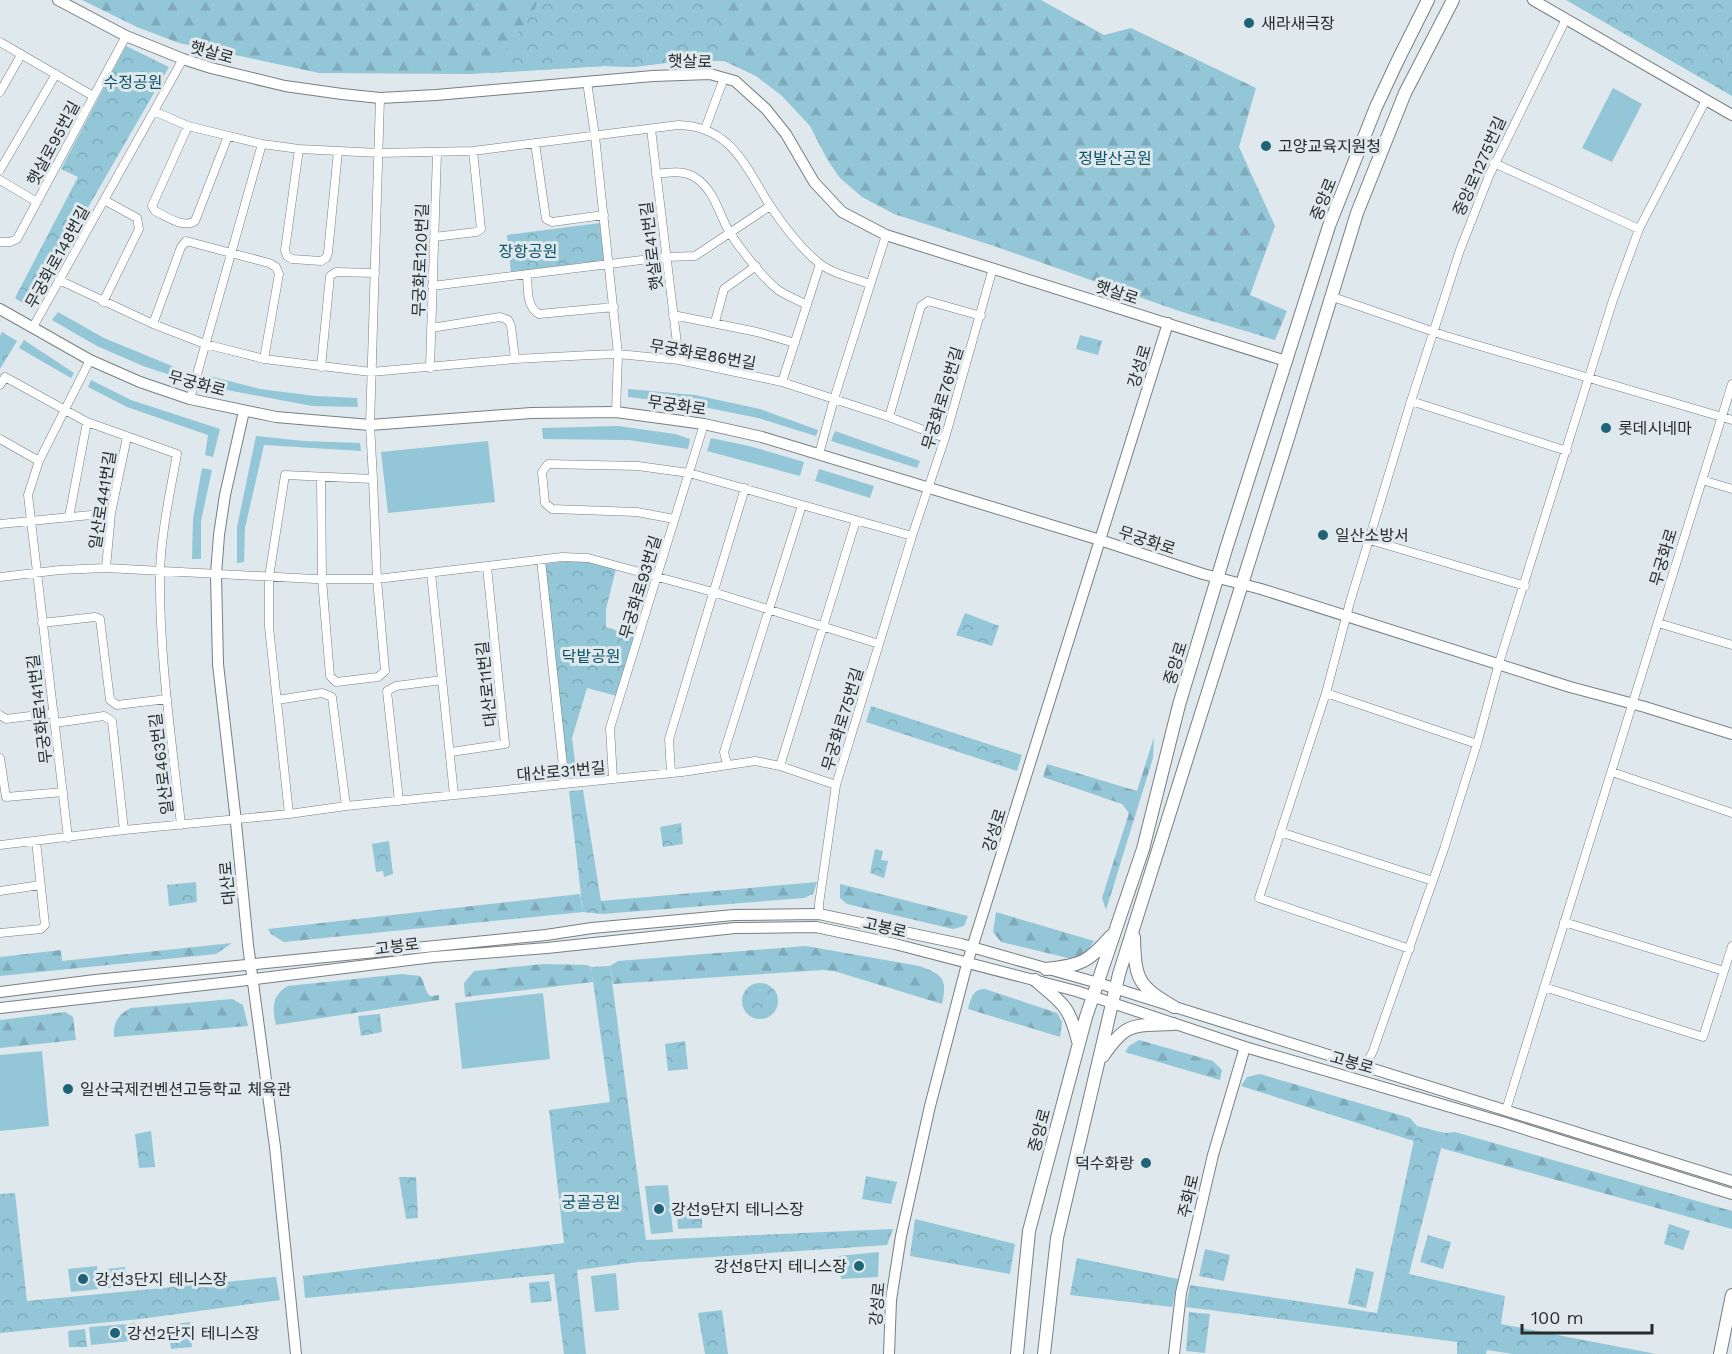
<svg xmlns="http://www.w3.org/2000/svg" width="1732" height="1354" font-family="'Work Sans','Noto Sans KR',sans-serif">
  <style>
    .green { fill: #93c6d7 }
    .forest { fill: url(#forest-firs) }
    .park { fill: url(#park-crowns) }
    .lines { fill: none; stroke-linecap: round; stroke-linejoin: round }
    .street-casing { stroke: #777f82; stroke-width: 9 }
    .secondary-casing { stroke: #777f82; stroke-width: 12 }
    .primary-casing { stroke: #777f82; stroke-width: 14 }
    .street { stroke: #fff; stroke-width: 8 }
    .secondary { stroke: #fff; stroke-width: 10 }
    .primary { stroke: #fff; stroke-width: 12 }
    .poi-dot { fill: #206376; stroke: #dfe8ec; stroke-width: 2 }
    .labels { text-anchor: middle; stroke-width: 6; stroke-linejoin: round; paint-order: stroke }
    .poi-label { font-size: 16px; fill: #272b2c; stroke: #dfe8ec; text-anchor: start }
    .street-label { font-size: 16px; fill: #272b2c; stroke: #dfe8ec }
    .park-label { font-size: 16px; fill: #0c5568; stroke: #dfe8ec }
  </style>
  <defs>
    <pattern id="forest-firs" width="22" height="20" patternUnits="userSpaceOnUse" patternTransform="scale(1.5)"><rect width="22" height="20" fill="#93c6d7"/><path d="M5 1l3.5 6h-7zM16 11l3.5 6h-7z" fill="#7faab9"/></pattern>
    <pattern id="park-crowns" width="20" height="18" patternUnits="userSpaceOnUse" patternTransform="scale(1.5)"><rect width="20" height="18" fill="#93c6d7"/><path d="M2 6a3 3 0 1 1 6 0M12 15a3 3 0 1 1 6 0" fill="none" stroke="#7faab9"/></pattern>
  </defs>
  <rect width="100%" height="100%" fill="#dfe8ec"/>
  <!-- green -->
  <path class="green" d="M1613 88 1642 104 1612 162 1582 148Z
    M58 312 104 338 189 373 185 380 143 366 97 346 52 320Z
    M24 340 74 373 71 378 19 348Z
    M210 376 260 389 315 396 357 398 358 407 312 406 206 386Z
    M91 380 131 400 220 429 213 457 205 455 208 435 127 407 88 387Z
    M628 389 695 395 760 409 818 430 816 436 758 418 694 405 628 397Z
    M618 426 675 434 690 439 688 449 629 440 543 439 542 428Z
    M835 431 920 461 917 468 831 441Z
    M256 436 304 441 360 443 361 451 264 445 245 528 244 562 237 563V527Z
    M711 438 749 446 804 462 800 476 707 451Z
    M488 441 495 502 388 513 381 452Z
    M202 468 212 470 201 521V559H192L193 519Z
    M819 469 874 486 870 498 815 481Z
    M543 993 550 1059 462 1069 455 1003Z
    M42 1051 49 1126 0 1131V1055Z
    M668 1185 673 1232 651 1234 645 1186Z
    M879 1252 878 1277 841 1279 838 1256Z
    M97 1266 98 1289 71 1292 68 1269Z
    M616 1273 619 1310 595 1312 591 1276Z
    M141 1323V1340L91 1345 89 1327Z"/>
  <!-- forest -->
  <path class="forest" d="M82 0H1041L1104 35 1131 28 1256 88 1239 147 1275 226 1250 295 1287 311 1275 340 1179 311 997 247 894 214 862 197 840 178 827 159 810 126 782 96 756 76 724 61H682L633 67 604 66 470 74 319 73 179 43 137 27Z
    M1154 737 1153 758 1106 910 1102 898 1129 813 1122 804 1043 777 1047 764 1137 791Z
    M817 882 813 894 804 898 602 914 601 901Z
    M840 884 968 916 964 926 953 929 847 904 840 898Z
    M580 894 583 912 284 942 271 934 268 929Z
    M996 912 1094 941 1086 953 1072 959 1001 942 993 932Z
    M232 943 216 954 0 976V957L61 950 62 961Z
    M806 946 919 966C942 974 948 978 942 1004L834 971 823 970 613 984 610 966 618 961Z
    M544 964 587 965 591 967 593 982 465 997 464 983 474 971Z
    M402 974 420 976C425 982 424 990 430 996L439 995V1000L276 1025C272 1008 272 995 288 986Z
    M985 989 1057 1013 1062 1022 1060 1037 968 1009C971 999 972 989 985 989Z
    M232 999 243 1005 248 1026 114 1037C113 1023 118 1014 131 1008Z
    M65 1012 73 1017 76 1040 0 1048V1020Z
    M1139 1040 1213 1061 1222 1070 1220 1080 1125 1052 1129 1046Z
    M1260 1074 1410 1118 1417 1126 1414 1141 1241 1086 1247 1077Z
    M1455 1132 1732 1211V1229L1441 1148 1445 1133Z"/>
  <!-- park -->
  <path class="park" d="M538 0H716L724 61H682L633 67 604 66 490 73 535 8Z
    M1566 0H1732V96Z
    M126 46 169 67 30 308 15 298 78 177 61 169Z
    M600 223 604 260 511 272 507 235Z
    M2 332 17 341 0 369V336Z
    M1080 335 1102 341 1098 355 1076 349Z
    M568 561H588L616 569 606 609V627L636 637 617 696 587 688 572 738 577 777H568L545 564Z
    M965 613 999 626 992 646 956 635Z
    M871 706 1022 755 1017 771 866 722Z
    M583 790 601 901 602 914 583 912 569 791Z
    M681 823 683 844 663 847 660 827Z
    M389 841 393 874 384 877 383 871 376 872 372 844Z
    M875 849 883 851 881 860 888 861 884 878 870 873Z
    M196 882 197 902 169 906 167 885Z
    M610 966 646 1240 893 1229 887 1245 639 1262 577 1270 586 1354H564L554 1274 305 1298 303 1276 564 1243 549 1110 610 1102 591 967Z
    M742 1001a18 18 0 1 1 36 0a18 18 0 1 1-36 0Z
    M380 1014 382 1032 361 1036 358 1016Z
    M685 1041 688 1069 668 1071 665 1044Z
    M1417 1126 1445 1133 1409 1274 1505 1296 1501 1324 1656 1354H1513L1487 1350 1486 1354H1457V1342L1186 1307 1190 1285 1377 1313Z
    M151 1131 155 1167 139 1168 135 1134Z
    M866 1176 897 1182 891 1204 862 1199Z
    M399 1177H416L418 1218 406 1219Z
    M15 1193 27 1301 276 1277 280 1300 140 1319 0 1333V1194Z
    M702 1211V1228L678 1229 677 1214Z
    M915 1219 1015 1244 1010 1274 910 1256Z
    M1669 1224 1690 1231 1683 1250 1664 1244Z
    M1428 1235 1451 1242 1443 1269 1420 1262Z
    M1205 1249 1230 1255 1224 1281 1199 1276Z
    M1077 1258 1178 1279 1172 1307 1070 1295Z
    M125 1267 127 1285 107 1288 106 1269Z
    M1356 1268 1374 1272 1366 1308 1348 1304Z
    M549 1281 552 1301 531 1303 529 1283Z
    M722 1310 728 1354H705L698 1313Z
    M1189 1312 1210 1314 1205 1353 1186 1351Z
    M190 1322 192 1347 171 1349 168 1325Z
    M85 1329 87 1347H69L68 1331Z"/>
  <g class="lines">
    <!-- street casing -->
    <g class="street-casing">
      <path id="street" d="M0 42 93 96
        M587 82 595 136 618 354 616 412
        M0 92 21 55
        M154 111 188 126 262 144 299 149 379 153 473 151 678 125C730 126 745 165 769 204 783 225 799 247 819 263 833 274 853 278 870 284
        M188 126 152 206 155 211C166 216 183 229 195 221L228 136
        M651 129 679 360
        M705 129 724 78
        M535 143 546 219 552 222 604 215
        M299 149 285 250 287 256 292 259 321 261 326 258 328 253 338 151
        M1494 163 1639 229
        M0 170 56 74
        M656 174C670 172 684 170 696 178 715 191 719 215 730 233 741 250 762 277 778 290 787 296 798 300 807 305
        M0 180 37 202
        M434 237 476 232 481 229 473 151
        M0 242H10L17 239 126 36
        M527 274C528 288 526 307 539 314L614 307
        M59 280 153 324 205 344 264 359 371 372 515 359 591 355 618 354 679 360 782 382 889 417 945 438
        M432 286 666 257 695 256 770 206
        M1330 296 1446 336 1732 420
        M103 302 139 229 137 218 104 200
        M673 315 757 332 795 343
        M715 322 724 289 756 266
        M153 324 181 247 186 241 269 263 276 267 279 274 264 359
        M33 327 183 59
        M431 328 500 317 508 320 511 326 515 359
        M321 367 330 276 336 272 375 273
        M430 368 437 153
        M782 382 820 264
        M0 385 5 377 87 422 177 454C170 493 161 533 160 573 159 657 172 741 181 825
        M190 399 262 144
        M1411 401 1567 451
        M889 417 921 306 928 301 981 316
        M0 439 39 461
        M819 454 834 399 886 235
        M373 479 370 425 380 98
        M1702 480 1732 489
        M69 517 87 422
        M674 519 637 512 552 509 545 503 542 472 548 464 638 466 689 473 912 536
        M0 524 111 513
        M1370 540 1525 586
        M541 560 565 784
        M106 568 111 513 127 437
        M431 573 454 795
        M0 577 60 570 106 568 315 579H377L562 557 588 558 713 592 879 644
        M42 623 95 617 100 619 110 700 117 705 167 699
        M1658 623 1732 645
        M1326 693 1477 744
        M277 700 322 693 332 697 346 806
        M0 715 6 719 54 713
        M55 723 104 716 112 721 124 830
        M451 752 505 744 487 567
        M0 758 6 797 63 792
        M727 764 724 752 802 505
        M780 766 856 520
        M1612 772 1732 813
        M671 773 669 739 745 488
        M613 779 610 728 704 424
        M399 801 387 691 396 686 442 680
        M289 814 269 627V577L285 475 373 479 377 579 385 671 378 677 336 682 330 676 322 579 321 477
        M1280 832 1433 881
        M68 838 28 495 39 461 90 360
        M0 845 124 830 289 814 346 806 682 772 755 761 780 766 836 785
        M0 891 40 885
        M819 914V904L836 785 912 536 945 438 993 268
        M1564 922 1724 971
        M0 933 41 929 45 925 36 841
        M1410 949 1259 898 1326 693 1350 602 1411 401 1460 250 1489 176 1566 19
        M1544 987 1703 1037 1732 946
        M1365 1067 1373 1051 1444 849 1477 744 1499 663 1613 300 1639 229 1706 100
        M1506 1110 1732 384"/>
    </g>
    <!-- secondary casing -->
    <g class="secondary-casing">
      <path id="secondary" d="M58 0 126 36 183 59 211 68 285 86 342 94 380 98 436 95 653 76 710 74 724 78 735 81 766 109 786 134 814 182 842 212 886 235 1286 361
        M1533 0 1732 115
        M0 309 90 360 140 382 190 399 276 417 370 425 531 413 616 412 704 424 762 437 1100 540 1203 574 1261 589 1570 687 1645 707 1732 734
        M244 411 225 495 219 535 216 574 218 664 235 813 248 945 275 1147 296 1354
        M0 992 95 980 546 935 592 928 734 915 819 914 961 944 1098 983 1732 1181
        M0 1008 239 981 433 957 547 948 735 928 816 927 895 944 1076 991 1245 1047 1502 1122 1732 1194
        M889 1354 891 1300 901 1236 930 1106 967 964 1168 323
        M1174 1354 1181 1293 1213 1155 1245 1047"/>
    </g>
    <!-- primary casing -->
    <g class="primary-casing">
      <path id="primary" d="M1134 937C1135 980 1138 986 1174 1007
        M1046 969C1082 965 1087 963 1111 936
        M1035 980C1062 1003 1069 1005 1078 1041
        M1103 1056C1127 1021 1133 1026 1173 1024
        M1017 1354 1029 1231 1086 1017 1143 849 1179 705 1226 549 1329 226 1376 107 1397 62 1428 0
        M1044 1354 1057 1238 1119 974 1288 438 1357 213 1405 93 1453 0
        M1720 1354 1732 1295"/>
    </g>
    <!-- street -->
    <use href="#street" class="street"/>
    <!-- secondary -->
    <use href="#secondary" class="secondary"/>
    <!-- primary -->
    <use href="#primary" class="primary"/>
  </g>
  <!-- markers -->
  <g class="poi-dot">
    <circle cx="1249" cy="23" r="6"/>
    <circle cx="1266" cy="146" r="6"/>
    <circle cx="1606" cy="428" r="6"/>
    <circle cx="1323" cy="535" r="6"/>
    <circle cx="68" cy="1089" r="6"/>
    <circle cx="1146" cy="1163" r="6"/>
    <circle cx="659" cy="1209" r="6"/>
    <circle cx="859" cy="1266" r="6"/>
    <circle cx="83" cy="1279" r="6"/>
    <circle cx="115" cy="1333" r="6"/>
  </g>
  <g class="labels">
    <!-- poi labels -->
    <g class="poi-label">
      <text x="1261" y="29">새라새극장</text>
      <text x="1278" y="152">고양교육지원청</text>
      <text x="1618" y="434">롯데시네마</text>
      <text x="1335" y="541">일산소방서</text>
      <text x="80" y="1095">일산국제컨벤션고등학교 체육관</text>
      <text x="1134" y="1169" text-anchor="end">덕수화랑</text>
      <text x="671" y="1215">강선9단지 테니스장</text>
      <text x="847" y="1272" text-anchor="end">강선8단지 테니스장</text>
      <text x="95" y="1285">강선3단지 테니스장</text>
      <text x="127" y="1339">강선2단지 테니스장</text>
    </g>
    <!-- street labels -->
    <g class="street-label">
      <text transform="translate(212 52) rotate(16)" y="6">햇살로</text>
      <text transform="translate(690 61) rotate(1)" y="6">햇살로</text>
      <text transform="translate(53 143) rotate(-62)" y="6">햇살로95번길</text>
      <text transform="translate(1479 166) rotate(-66)" y="6">중앙로1275번길</text>
      <text transform="translate(1323 199) rotate(-68)" y="6">중앙로</text>
      <text transform="translate(651 246) rotate(-97)" y="6">햇살로41번길</text>
      <text transform="translate(57 257) rotate(-61)" y="6">무궁화로148번길</text>
      <text transform="translate(420 260) rotate(-88)" y="6">무궁화로120번길</text>
      <text transform="translate(1117 292) rotate(18)" y="6">햇살로</text>
      <text transform="translate(703 354) rotate(10)" y="6">무궁화로86번길</text>
      <text transform="translate(1139 366) rotate(-73)" y="6">강성로</text>
      <text transform="translate(197 383) rotate(15)" y="6">무궁화로</text>
      <text transform="translate(942 398) rotate(-73)" y="6">무궁화로76번길</text>
      <text transform="translate(677 405) rotate(8)" y="6">무궁화로</text>
      <text transform="translate(102 500) rotate(-81)" y="6">일산로441번길</text>
      <text transform="translate(1147 540) rotate(18)" y="6">무궁화로</text>
      <text transform="translate(1663 557) rotate(-73)" y="6">무궁화로</text>
      <text transform="translate(640 587) rotate(-73)" y="6">무궁화로93번길</text>
      <text transform="translate(1175 663) rotate(-73)" y="6">중앙로</text>
      <text transform="translate(486 684) rotate(-96)" y="6">대산로11번길</text>
      <text transform="translate(39 709) rotate(-97)" y="6">무궁화로141번길</text>
      <text transform="translate(842 719) rotate(-73)" y="6">무궁화로75번길</text>
      <text transform="translate(161 764) rotate(-97)" y="6">일산로463번길</text>
      <text transform="translate(561 771) rotate(-5)" y="6">대산로31번길</text>
      <text transform="translate(994 830) rotate(-73)" y="6">강성로</text>
      <text transform="translate(227 883) rotate(-95)" y="6">대산로</text>
      <text transform="translate(885 927) rotate(13)" y="6">고봉로</text>
      <text transform="translate(397 946) rotate(-7)" y="6">고봉로</text>
      <text transform="translate(1352 1062) rotate(16)" y="6">고봉로</text>
      <text transform="translate(1039 1130) rotate(-75)" y="6">중앙로</text>
      <text transform="translate(1188 1196) rotate(-77)" y="6">주화로</text>
      <text transform="translate(877 1304) rotate(-85)" y="6">강성로</text>
    </g>
    <!-- park labels -->
    <g class="park-label">
      <text x="133" y="88">수정공원</text>
      <text x="1115" y="164">정발산공원</text>
      <text x="528" y="257">장항공원</text>
      <text x="591" y="662">닥밭공원</text>
      <text x="591" y="1208">궁골공원</text>
    </g>
  </g>
  <!-- scale -->
  <path d="M1522 1324v9h130v-9" fill="none" stroke="#272b2c" stroke-width="3"/>
  <text x="1531" y="1324" font-size="18" fill="#272b2c" stroke="#dfe8ec" stroke-width="4.5" paint-order="stroke">100 m</text>
</svg>
